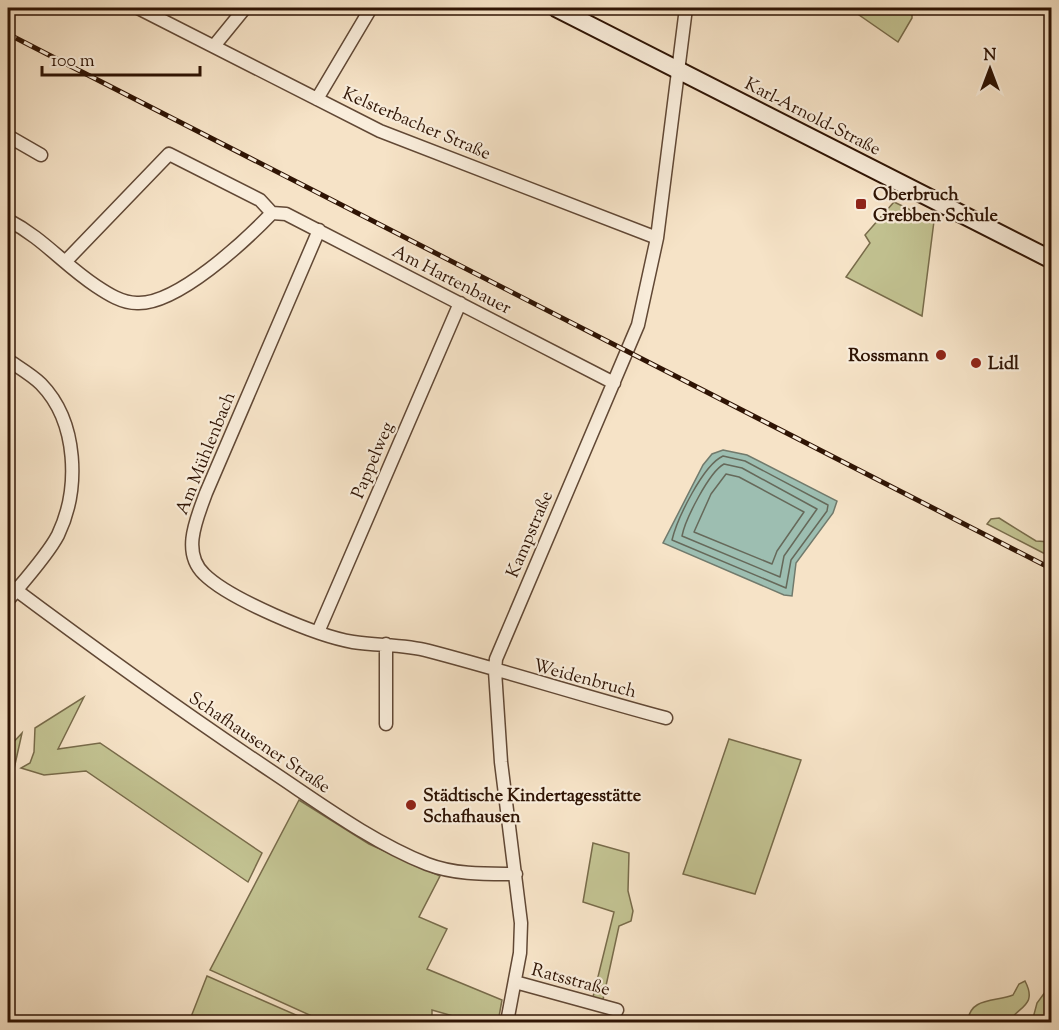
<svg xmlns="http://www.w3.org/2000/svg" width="1059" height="1030" font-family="'Sorts Mill Goudy',serif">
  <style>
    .green { fill: #c2c291; stroke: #786b4a; stroke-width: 1.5 }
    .water { fill: #9dbeb1; stroke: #717a6c; stroke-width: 1.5 }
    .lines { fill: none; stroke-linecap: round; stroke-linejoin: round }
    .shore { stroke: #66695a; stroke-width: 1.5 }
    .street-casing { stroke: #614835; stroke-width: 15 }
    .secondary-casing { stroke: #2f1404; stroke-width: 20 }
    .street { stroke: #f9eddb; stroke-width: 12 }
    .secondary { stroke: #f9eddb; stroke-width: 16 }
    .rail-casing { stroke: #2f1404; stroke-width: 5 }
    .rail { stroke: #f9eddb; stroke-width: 3; stroke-dasharray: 9; stroke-linecap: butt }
    .poi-dot { fill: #8f2418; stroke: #f9eddb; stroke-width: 2 }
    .labels { text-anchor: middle; stroke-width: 4.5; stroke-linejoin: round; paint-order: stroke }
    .street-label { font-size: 18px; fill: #2f1404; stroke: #f9eddb }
    .poi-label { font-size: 18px; font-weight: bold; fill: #2f1404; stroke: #f9eddb; text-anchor: start }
  </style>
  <rect width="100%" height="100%" fill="#f6e3c7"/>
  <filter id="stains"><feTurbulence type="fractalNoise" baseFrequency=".00333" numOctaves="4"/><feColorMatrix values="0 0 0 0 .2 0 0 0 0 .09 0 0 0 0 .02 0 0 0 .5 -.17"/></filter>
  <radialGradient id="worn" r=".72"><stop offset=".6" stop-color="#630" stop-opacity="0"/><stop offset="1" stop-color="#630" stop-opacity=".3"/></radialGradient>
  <!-- green -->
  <path class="green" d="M849 8H912V18L898 42Z
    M894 202 934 221 922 316 846 277 870 243 865 235Z
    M999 518 1036 541 1051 542V557L987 524 991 519Z
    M84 697 58 749 100 743 262 853 248 882 86 771 44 775 21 768 30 763 34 752 35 728Z
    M22 733 12 778 8 785V748Z
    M729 739 801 760 755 894 683 874Z
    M299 800 369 844 440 876 419 917 447 929 427 969 502 1000 498 1022H474L432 1010V1022H325L210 970Z
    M593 843 629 853 628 891 633 911 631 921 619 926 602 1004 592 1001 614 912 583 902Z
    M207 976 312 1022H189Z
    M1025 981C1038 1006 1018 1006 1009 1022H968C969 997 996 1002 1013 995L1019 984Z
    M1051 984V1022H1032L1037 1003Z"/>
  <!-- water -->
  <path class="water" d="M723 450 747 455 837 501 833 513 796 563 792 596 784 595 663 543 703 465 712 454Z"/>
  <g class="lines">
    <!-- shore -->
    <path class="shore" d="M723 456 745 461 828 505 827 511 791 560 786 588 672 540C677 519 703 465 723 456Z
      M724 464 742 468 817 509 784 556 780 577 682 536C685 520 709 472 724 464Z
      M726 474 739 477 804 512 777 551 772 564 694 532 711 494Z"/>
    <!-- street casing -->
    <g class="street-casing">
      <path id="street" d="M138 8 380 131 657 238
        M214 46 245 8
        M317 99 371 8
        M8 136 41 155
        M8 220C43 238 63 264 96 286 108 294 122 303 137 303 177 305 245 241 272 213L286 214 614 383
        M319 230 206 493C197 518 181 552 204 574 229 599 317 636 353 642 378 646 404 644 429 651 509 672 587 697 666 718
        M65 262 169 154 260 200 272 213
        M8 360C18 367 32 375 41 384 78 422 80 489 58 535 47 556 23 582 8 600
        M8 584C95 649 184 713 274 773 322 805 372 842 427 864 456 875 486 874 516 874
        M318 632 460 303
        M386 724V644
        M515 982 617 1010
        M507 1022 520 953 521 923 501 762 495 671 496 659 638 325 657 238 686 8"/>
    </g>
    <!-- secondary casing -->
    <g class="secondary-casing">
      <path id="secondary" d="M556 8 1052 260"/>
    </g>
    <!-- street -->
    <use href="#street" class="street"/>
    <!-- secondary -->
    <use href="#secondary" class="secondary"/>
    <!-- rail casing -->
    <g class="rail-casing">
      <path id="rail" d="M8 34 1052 569"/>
    </g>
    <!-- rail -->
    <use href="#rail" class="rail"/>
  </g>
  <!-- markers -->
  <g class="poi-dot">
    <rect x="855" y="198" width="12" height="12" rx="3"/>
    <circle cx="941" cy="355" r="6"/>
    <circle cx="976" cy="363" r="6"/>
    <circle cx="411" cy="805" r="6"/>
  </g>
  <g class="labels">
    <!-- street labels -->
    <g class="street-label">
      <text transform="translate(813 116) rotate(27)" y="6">Karl-Arnold-Straße</text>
      <text transform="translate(417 123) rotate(23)" y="6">Kelsterbacher Straße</text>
      <text transform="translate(452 279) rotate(27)" y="6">Am Hartenbauer</text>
      <text transform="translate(205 453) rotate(-68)" y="6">Am Mühlenbach</text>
      <text transform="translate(372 460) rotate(-67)" y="6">Pappelweg</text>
      <text transform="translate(529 534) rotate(-67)" y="6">Kampstraße</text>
      <text transform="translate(585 678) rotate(15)" y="6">Weidenbruch</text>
      <text transform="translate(260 742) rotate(34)" y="6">Schafhausener Straße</text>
      <text transform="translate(571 979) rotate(15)" y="6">Ratsstraße</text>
    </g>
    <!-- poi labels -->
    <g class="poi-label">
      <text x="873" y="200">Oberbruch<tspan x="873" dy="21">Grebben Schule</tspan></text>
      <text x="929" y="361" text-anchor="end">Rossmann</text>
      <text x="988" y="369">Lidl</text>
      <text x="423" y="801">Städtische Kindertagesstätte<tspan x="423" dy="21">Schafhausen</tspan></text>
    </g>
  </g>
  <!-- margin -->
  <rect width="1059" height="1030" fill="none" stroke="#f6e3c7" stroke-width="30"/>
  <rect x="9" y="9" width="1041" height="1012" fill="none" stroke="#2f1404" stroke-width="3"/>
  <rect x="15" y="15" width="1029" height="1000" fill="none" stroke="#2f1404" stroke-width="1.5"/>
  <!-- north arrow -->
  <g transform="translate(990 69)" stroke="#f9eddb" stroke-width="4.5" paint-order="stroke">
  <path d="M0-4.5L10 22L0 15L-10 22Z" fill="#2f1404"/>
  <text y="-9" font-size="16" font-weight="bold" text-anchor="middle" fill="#2f1404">N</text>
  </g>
  <!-- scale -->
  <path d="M42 66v9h158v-9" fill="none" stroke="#2f1404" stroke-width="3"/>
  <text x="51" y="66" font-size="18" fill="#2f1404" stroke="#f9eddb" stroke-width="4.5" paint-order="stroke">100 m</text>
  <rect width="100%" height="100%" filter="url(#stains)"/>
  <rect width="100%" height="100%" fill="url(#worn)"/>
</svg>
